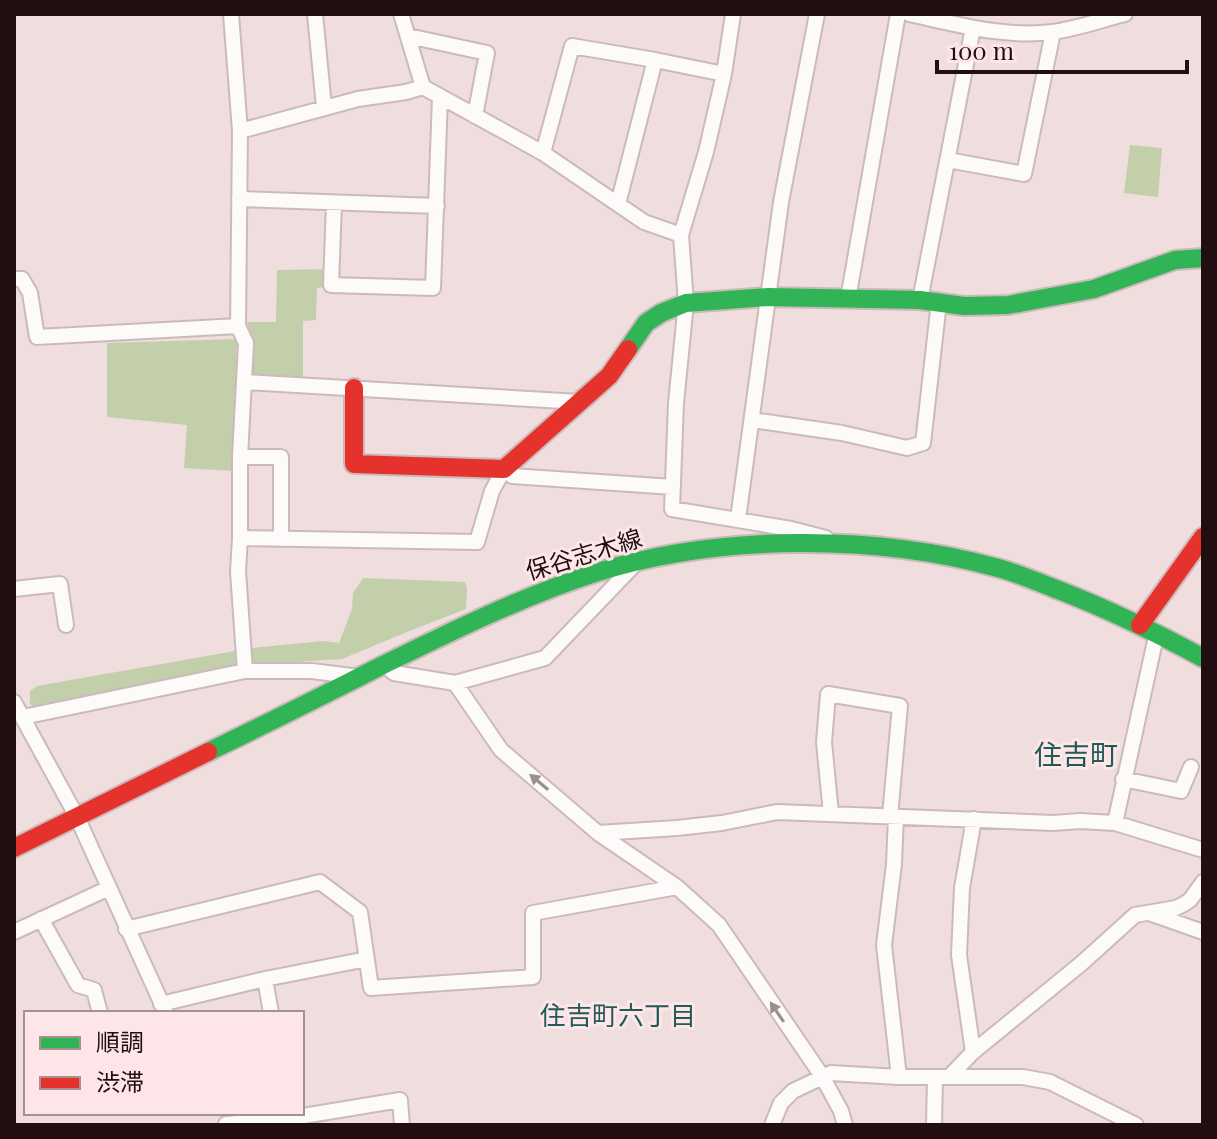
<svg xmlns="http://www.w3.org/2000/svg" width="1217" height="1139" font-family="'Playfair Display','Noto Sans JP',serif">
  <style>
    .green { fill: #c3cfab }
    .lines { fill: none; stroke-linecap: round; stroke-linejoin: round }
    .street-casing { stroke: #ccbabb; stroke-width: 18 }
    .fast-casing { stroke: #ccbabb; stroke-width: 22 }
    .jam-casing { stroke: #ccbabb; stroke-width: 22 }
    .street { stroke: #fdfafa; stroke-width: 14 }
    .fast { stroke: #30b455; stroke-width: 18 }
    .jam { stroke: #e5322d; stroke-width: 18 }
    .oneway { fill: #9a9091 }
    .labels { text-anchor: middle; stroke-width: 6; stroke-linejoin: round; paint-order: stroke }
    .street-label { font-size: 24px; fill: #210e11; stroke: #fee6e8 }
    .neighbourhood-label { font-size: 26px; fill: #205b58; stroke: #fee6e8 }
    .quarter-label { font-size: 28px; fill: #205b58; stroke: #fee6e8 }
  </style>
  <rect width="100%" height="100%" fill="#f0dedf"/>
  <!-- green -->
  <path class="green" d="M1130 145 1162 148 1158 197 1124 193Z
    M330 269 329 286 317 288 316 320 303 321V379L256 377 250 371 252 338 247 322H276L277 270Z
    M237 339 233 471 184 468 187 425 107 417V343Z
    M363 578 465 582 467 588 466 609 407 632 342 659 265 664 35 708 30 704V691L37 686 252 648 323 641 339 643 352 609 353 593Z"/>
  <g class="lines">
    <!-- street casing -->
    <g class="street-casing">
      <path id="street" d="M231 14 240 131 238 326 246 343 240 457V538L238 571 245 671
        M315 14 324 107
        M401 14 423 87 543 153 644 222 681 235
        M733 14 724 74 706 152 681 235 686 303 676 403 672 509 791 529 826 538
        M909 14C956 24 1003 38 1052 32 1076 29 1101 20 1125 14
        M408 36 487 53 475 116
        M240 131 358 99 406 92 423 87
        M543 153 572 46 655 60
        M948 160 1024 174 1053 32
        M239 199 437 206
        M334 203 331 285 433 288 440 97
        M618 204 655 60 724 74
        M14 279H22L30 293 37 337 238 326
        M848 299 898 14
        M920 300 973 28
        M244 382 580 402
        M752 420 842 433 907 448 923 443 939 302
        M240 457H281V539
        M738 519 781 202 817 14
        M240 538 477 542 492 491 504 469 512 476 673 487
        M14 589 60 584 66 625
        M385 665 394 673 455 683 501 750 598 833 677 887 719 925 822 1076 841 1111 845 1125
        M455 683 545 658 638 561
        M14 702 77 817 166 1013
        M23 717 245 671H312L359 677
        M1123 779 1181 791 1191 767
        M831 814 824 742 828 694 900 706 890 816
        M896 816 894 864 884 945 899 1077
        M1115 823 1157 632
        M598 833 677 828 722 823 777 812 1053 823 1080 821 1115 823 1203 850
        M1149 913 1203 932
        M41 919 78 985 94 990 100 1013
        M126 929 320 882 360 912 371 988 533 977V913L677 887
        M14 932 109 888
        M265 979 271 1013
        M161 1004 265 979 367 959
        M973 1052 959 955 962 888 974 819
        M949 1077 973 1052 1082 963 1135 915 1176 908 1184 904 1190 900 1203 882
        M226 1124 291 1118 400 1100 402 1125
        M772 1125 781 1103 793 1091 831 1073 899 1077H1023L1050 1082 1136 1125
        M934 1125 935 1078"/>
    </g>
    <!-- fast casing -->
    <g class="fast-casing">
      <path id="fast" d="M628 349 646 323 661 313 686 303 768 297 920 300 964 306 1008 305 1094 289 1175 260 1203 258
        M208 752C266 724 324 695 381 666 452 631 523 596 598 572 719 534 876 534 998 568 1020 574 1040 583 1061 591 1110 610 1157 633 1203 658"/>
    </g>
    <!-- jam casing -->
    <g class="jam-casing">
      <path id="jam" d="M354 388V464L504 469 609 376 628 349
        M1140 625 1203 537
        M14 848 208 752"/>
    </g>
    <!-- street -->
    <use href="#street" class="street"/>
    <!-- fast -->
    <use href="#fast" class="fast"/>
    <!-- jam -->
    <use href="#jam" class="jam"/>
  </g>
  <!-- one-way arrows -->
  <defs><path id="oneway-solid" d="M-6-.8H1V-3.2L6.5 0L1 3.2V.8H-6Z" transform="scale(2)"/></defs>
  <g class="oneway">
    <use href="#oneway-solid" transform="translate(539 782) rotate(-140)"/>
    <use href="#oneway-solid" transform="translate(777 1012) rotate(-124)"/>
  </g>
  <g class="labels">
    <!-- street labels -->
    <g class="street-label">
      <text transform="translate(584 555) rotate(-17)" y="8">保谷志木線</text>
    </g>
    <!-- neighbourhood labels -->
    <g class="neighbourhood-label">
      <text x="618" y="1025">住吉町六丁目</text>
    </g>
    <!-- quarter labels -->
    <g class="quarter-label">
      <text x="1076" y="765">住吉町</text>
    </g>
  </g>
  <!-- border -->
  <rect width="1217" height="1139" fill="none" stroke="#210e11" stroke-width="32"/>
  <!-- legend -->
  <rect x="24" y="1011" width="280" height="104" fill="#fee6e8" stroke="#a69092" stroke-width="2"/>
  <rect x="40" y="1037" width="40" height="12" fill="#30b455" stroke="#a69092" stroke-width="2"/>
  <text x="96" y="1051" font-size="24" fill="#210e11">順調</text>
  <rect x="40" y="1077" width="40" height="12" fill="#e5322d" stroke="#a69092" stroke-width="2"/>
  <text x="96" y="1091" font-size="24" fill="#210e11">渋滞</text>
  <!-- scale -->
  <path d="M937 60v12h250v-12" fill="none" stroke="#210e11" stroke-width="4"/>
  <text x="949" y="60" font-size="24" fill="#210e11" stroke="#fee6e8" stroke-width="6" paint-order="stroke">100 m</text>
</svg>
